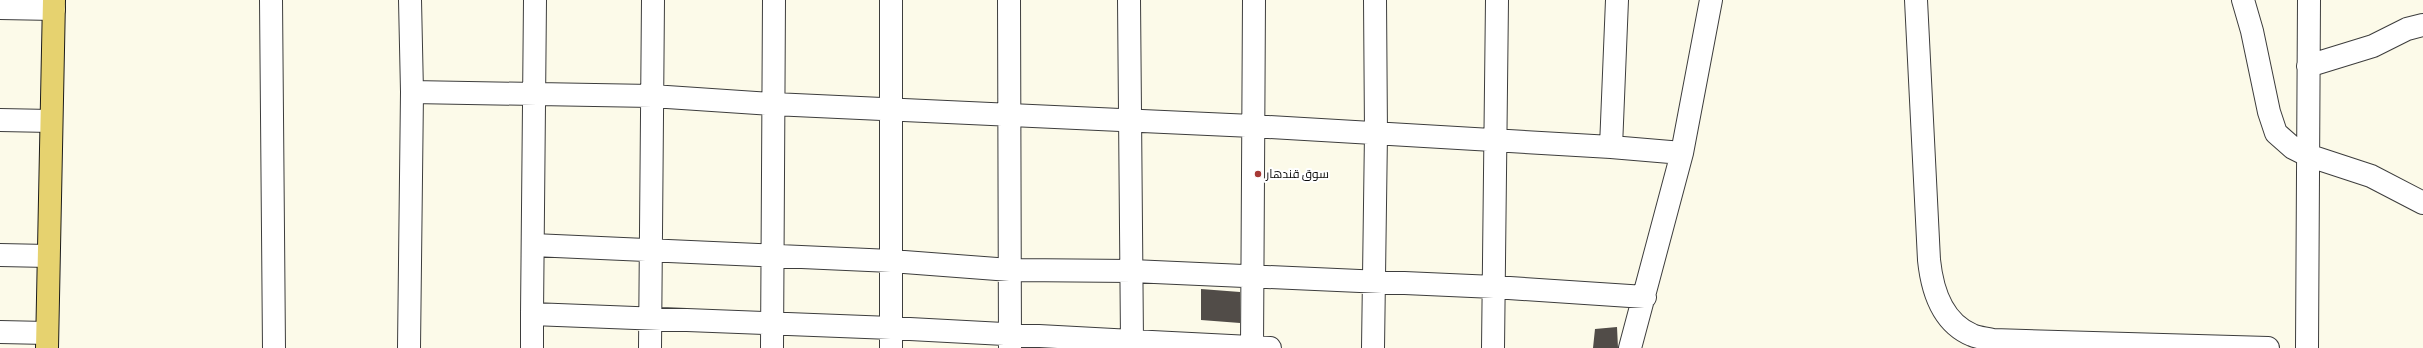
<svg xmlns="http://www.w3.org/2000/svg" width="2423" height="348" font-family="'Crimson Pro',Cairo,serif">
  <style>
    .building { fill: #514c48 }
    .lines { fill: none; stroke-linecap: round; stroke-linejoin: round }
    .minor-casing { stroke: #3d3d3d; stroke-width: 24 }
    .major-casing { stroke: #1b1b1b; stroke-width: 24 }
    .minor { stroke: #fff; stroke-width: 22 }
    .major { stroke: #e6d26f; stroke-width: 22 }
    .poi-dot { fill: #a63935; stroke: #fff; stroke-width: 1.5 }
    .labels { text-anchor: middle; stroke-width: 4; stroke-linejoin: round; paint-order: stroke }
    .poi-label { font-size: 12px; fill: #0a0a0a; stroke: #fff; text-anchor: start }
  </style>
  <rect width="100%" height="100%" fill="#fcfae9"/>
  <!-- building -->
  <path class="building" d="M1201 289 1240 292V323L1201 320Z
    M1617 327 1618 348H1593L1595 329Z"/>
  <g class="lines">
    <!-- minor casing -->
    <g class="minor-casing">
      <path id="minor" d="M271 0 274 348
        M1009 0 1010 348
        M1916 0 1929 260C1932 289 1941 322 1972 335 1978 338 1986 338 1993 340L2268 348
        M2243 0 2252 31 2269 112 2276 133 2293 148 2307 155 2371 176 2423 203
        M0 8 54 9
        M2308 66 2373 46 2407 29 2423 25
        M412 92 652 96 773 104 1252 126 1611 147 1617 0
        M0 120 51 121
        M1611 147 1682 153
        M533 245 891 261 1010 270 1132 271 1494 287 1645 297
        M0 255 48 256
        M532 314 535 0
        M0 332 47 333
        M409 348 412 92 410 0
        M532 348V314L891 328 1132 341 1129 0
        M650 348 653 0
        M772 348 774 0
        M891 348V0
        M1132 348V341L1270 348
        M1252 348 1254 0
        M1373 348 1376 133 1375 0
        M1493 348 1497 0
        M1630 348 1682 153 1711 0
        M2307 348 2309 0"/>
    </g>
    <!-- major casing -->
    <g class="major-casing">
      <path id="major" d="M47 348 54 0"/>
    </g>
    <!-- minor -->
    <use href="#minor" class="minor"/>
    <!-- major -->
    <use href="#major" class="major"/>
  </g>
  <!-- markers -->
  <circle class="poi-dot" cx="1258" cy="174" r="4"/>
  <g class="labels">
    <!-- poi labels -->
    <g class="poi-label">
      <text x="1266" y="178">سوق قندهار</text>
    </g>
  </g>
</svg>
